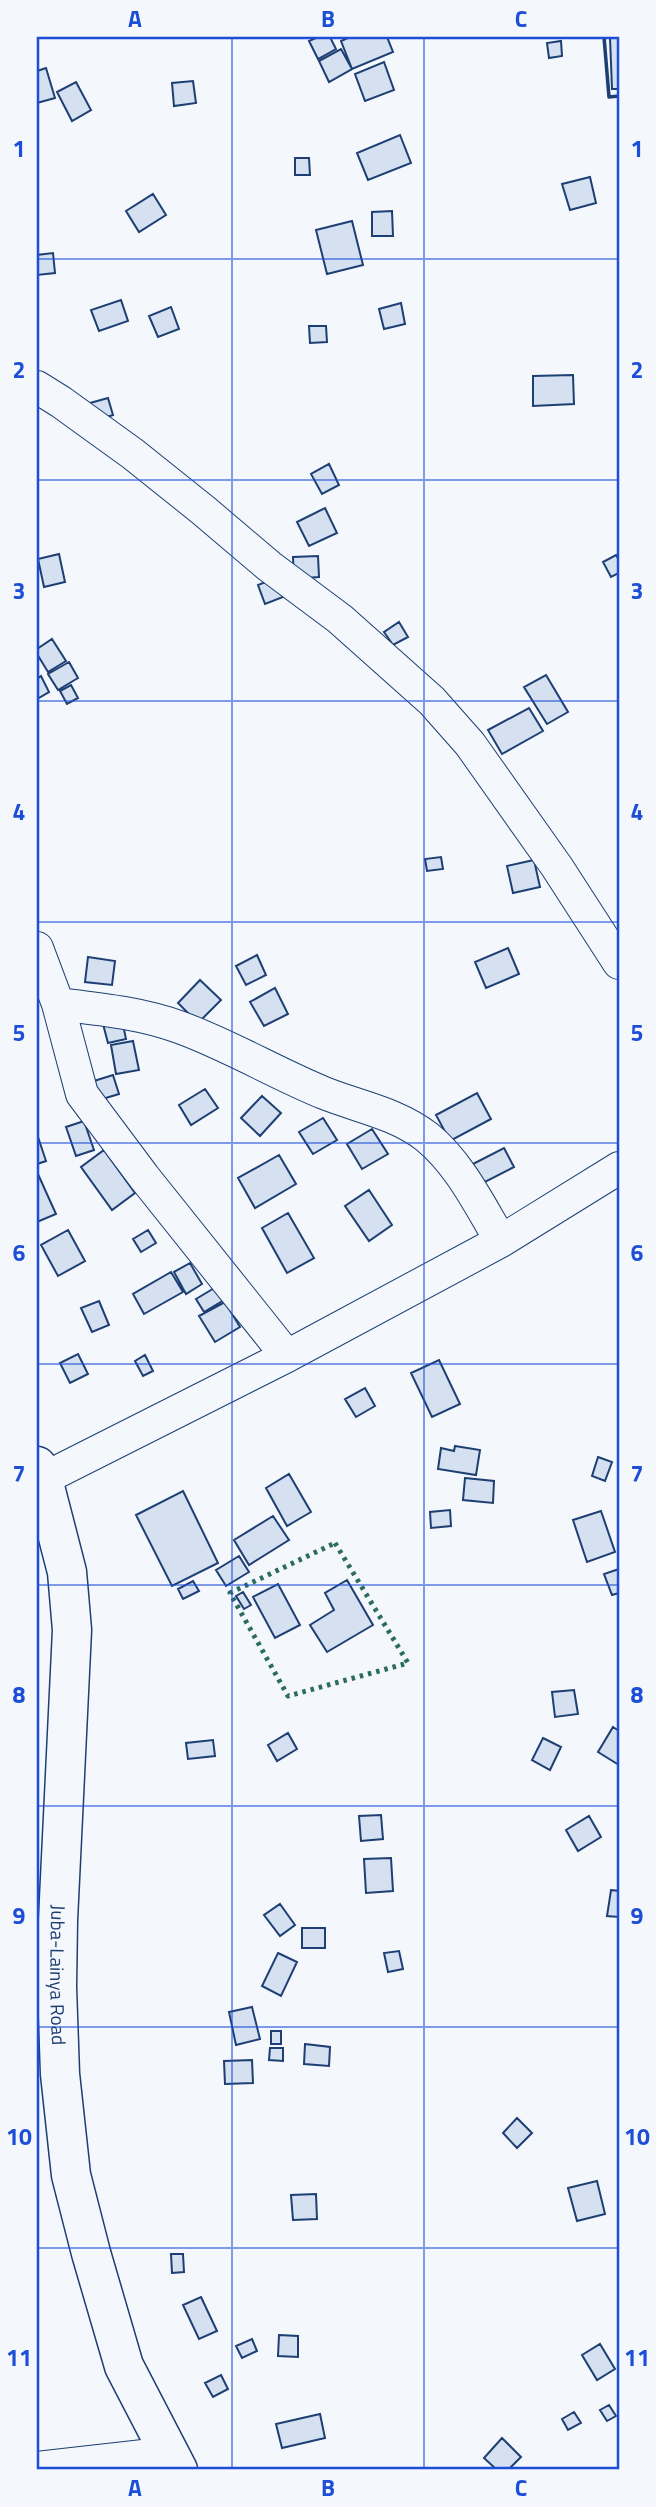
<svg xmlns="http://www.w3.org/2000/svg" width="656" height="2507" font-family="'Titillium Web',sans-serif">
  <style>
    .building { fill: #d5e0f0; stroke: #1d3f73; stroke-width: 2 }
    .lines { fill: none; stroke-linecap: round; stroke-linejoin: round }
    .street-casing { stroke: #1d3f73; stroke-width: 34 }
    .primary-casing { stroke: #1d3f73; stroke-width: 41 }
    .street { stroke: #f4f7fb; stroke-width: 32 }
    .primary { stroke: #f4f7fb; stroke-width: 38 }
    .hedge { stroke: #2c6c60; stroke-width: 5; stroke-dasharray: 3.5 5; stroke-linecap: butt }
    .wall { stroke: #1d3f73; stroke-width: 3.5 }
    .grid { fill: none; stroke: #1d4ed8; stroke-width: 2; stroke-opacity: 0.55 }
    .labels { text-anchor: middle; stroke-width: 5; stroke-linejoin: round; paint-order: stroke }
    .street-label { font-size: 19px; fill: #1d3f73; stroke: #f4f7fb }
    .neatline { fill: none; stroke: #1d4ed8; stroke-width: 2.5 }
    .grid-label { font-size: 23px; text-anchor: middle; font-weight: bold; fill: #1d4ed8 }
  </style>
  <rect width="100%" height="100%" fill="#f4f7fb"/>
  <!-- building -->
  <path class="building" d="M318 37H330L336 49 318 59 309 41Z
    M350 37H387L393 52 352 69 341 41Z
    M610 38H619V89H612Z
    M561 41 562 56 549 58 547 43Z
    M341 49 352 69 329 82 319 61Z
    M384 62 394 90 365 101 355 74Z
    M46 68 55 98 37 103V71Z
    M193 81 196 103 174 106 172 83Z
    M76 82 91 110 72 121 57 92Z
    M400 135 411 163 368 180 357 153Z
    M295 158H309L310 175H295Z
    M590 177 596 203 570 210 562 184Z
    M153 194 166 215 139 232 126 211Z
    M392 211 393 236H372V212Z
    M352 221 363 265 327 274 316 230Z
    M53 253 55 273 37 275V255Z
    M121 300 128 321 99 331 91 310Z
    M401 303 405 324 384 329 379 309Z
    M171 307 179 329 158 337 149 316Z
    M309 326H326L327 342 310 343Z
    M573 375 574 404 533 406V376Z
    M108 398 113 415 95 421 90 403Z
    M329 464 339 485 322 494 311 474Z
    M325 508 337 533 309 546 297 522Z
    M59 554 65 582 44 587 38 559Z
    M616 555 619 560V573L611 577 603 562Z
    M318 556 319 577 294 579 293 557Z
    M275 578 283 597 265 604 258 585Z
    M399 622 408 637 393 645 384 632Z
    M52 639 66 661 48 672 37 654V649Z
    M69 662 78 678 58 690 48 674Z
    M546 675 568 712 547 724 524 687Z
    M41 676 49 692 37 699V679Z
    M71 685 78 698 67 704 60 691Z
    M529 708 543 731 502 754 488 730Z
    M441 857 443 869 427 871 425 859Z
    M534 860 540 887 513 893 507 866Z
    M508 948 519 974 486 988 475 962Z
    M257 955 266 975 246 985 236 966Z
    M88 957 115 961 112 985 85 982Z
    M200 980 221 1000 198 1023 178 1003Z
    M275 988 288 1014 264 1026 250 1002Z
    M122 1020 126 1039 108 1043 103 1024Z
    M133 1041 139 1070 116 1074 111 1045Z
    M113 1075 119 1094 99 1100 94 1081Z
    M205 1089 218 1108 191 1125 179 1105Z
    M477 1093 491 1119 450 1141 436 1115Z
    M262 1096 281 1113 260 1136 241 1118Z
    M323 1118 337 1140 313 1154 299 1132Z
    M84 1121 94 1150 76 1156 66 1127Z
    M372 1129 388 1154 362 1169 347 1144Z
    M37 1134 46 1161 37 1164Z
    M504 1148 514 1167 481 1184 471 1165Z
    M104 1150 135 1193 112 1210 81 1167Z
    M279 1155 296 1184 255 1208 238 1178Z
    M37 1172 56 1214 37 1222Z
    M369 1190 392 1225 369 1241 345 1206Z
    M288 1213 314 1258 287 1273 262 1228Z
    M68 1230 85 1261 58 1276 41 1245Z
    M148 1230 156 1243 141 1252 133 1239Z
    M190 1263 202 1284 186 1294 174 1272Z
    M171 1272 183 1292 144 1314 133 1294Z
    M216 1287 224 1300 204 1312 196 1299Z
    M99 1301 109 1325 92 1332 81 1308Z
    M225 1302 240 1327 215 1342 199 1316Z
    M78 1354 88 1374 70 1383 60 1363Z
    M145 1355 153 1371 143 1376 135 1361Z
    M439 1360 460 1404 432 1417 411 1373Z
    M365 1388 375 1406 356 1417 345 1399Z
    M455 1446 480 1450 476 1475 438 1469 441 1448 454 1451Z
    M598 1457 612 1462 605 1481 592 1476Z
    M289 1474 311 1512 287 1526 266 1488Z
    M465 1478 494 1481 493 1503 463 1500Z
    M183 1491 218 1563 172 1586 136 1515Z
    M450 1510 451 1526 431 1528 430 1512Z
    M601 1511 615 1552 587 1562 573 1520Z
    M273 1516 289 1540 249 1565 234 1540Z
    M239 1556 249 1572 226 1586 216 1570Z
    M619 1569V1593L612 1595 604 1574Z
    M347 1580 373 1625 327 1652 310 1625 334 1610 325 1593Z
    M193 1581 199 1591 183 1599 178 1589Z
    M278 1584 300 1625 275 1638 253 1597Z
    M243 1592 251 1605 244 1609 236 1596Z
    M574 1690 578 1714 555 1717 552 1692Z
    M613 1727 619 1731V1765L598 1752Z
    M288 1733 297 1749 277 1761 268 1745Z
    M543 1738 561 1747 550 1770 532 1760Z
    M213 1740 215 1756 188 1759 186 1743Z
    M381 1815 383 1839 361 1841 359 1816Z
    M589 1816 601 1837 578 1851 566 1830Z
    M391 1858 393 1891 366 1893 364 1859Z
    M611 1890 619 1891V1917L607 1916Z
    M280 1904 295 1925 280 1936 264 1915Z
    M302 1928H325V1948H302Z
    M399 1951 403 1969 388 1972 384 1953Z
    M278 1953 297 1962 281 1996 262 1986Z
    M252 2007 260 2039 236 2045 229 2012Z
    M271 2031H281V2044H271Z
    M305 2044 330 2047 329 2066 304 2064Z
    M270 2048H283V2061L269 2060Z
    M252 2060 253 2083 225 2084 224 2061Z
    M517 2118 532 2133 517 2148 503 2133Z
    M597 2181 605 2214 577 2221 568 2188Z
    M316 2194 317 2219 293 2220 291 2195Z
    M171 2254H183L184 2272 172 2273Z
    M201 2297 217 2331 199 2339 183 2305Z
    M279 2335 298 2336V2357L278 2356Z
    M252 2339 257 2351 242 2358 236 2346Z
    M600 2344 615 2369 597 2380 582 2355Z
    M221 2375 228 2389 213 2397 205 2383Z
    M609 2405 616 2416 607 2421 600 2410Z
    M574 2412 581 2423 568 2430 562 2419Z
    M320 2414 325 2438 282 2448 276 2424Z
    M502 2438 521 2457 508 2470H497L484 2458Z"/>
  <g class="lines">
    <!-- street casing -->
    <g class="street-casing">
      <path id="street" d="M37 387 61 402 133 454 203 510 269 566 340 619 432 701 470 744 557 867 619 963
        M37 948 58 1004 82 1094 144 1177 287 1356
        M58 1004C99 1009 140 1013 179 1027 229 1045 275 1073 324 1093 359 1107 396 1113 427 1137 460 1164 480 1206 501 1241
        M43 1479 287 1356 501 1241 619 1168
        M37 2468 170 2453"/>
    </g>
    <!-- primary casing -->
    <g class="primary-casing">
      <g id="primary">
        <path id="s1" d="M37 1466 43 1479 67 1572 72 1630 58 1920 57 1987 60 2074 71 2175 91 2253 124 2366 178 2470"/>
      </g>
    </g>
    <!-- street -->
    <use href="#street" class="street"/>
    <!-- primary -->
    <use href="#primary" class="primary"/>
    <!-- hedge -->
    <path class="hedge" d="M335 1543 408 1663 288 1696 230 1593Z"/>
    <!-- wall -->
    <path class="wall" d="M604 37 609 97 619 96"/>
  </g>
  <!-- grid -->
  <path class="grid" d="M232 37V2470M424 37V2470M37 259H619M37 480H619M37 701H619M37 922H619M37 1143H619M37 1364H619M37 1585H619M37 1806H619M37 2027H619M37 2248H619"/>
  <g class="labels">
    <!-- street labels -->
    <g class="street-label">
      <text dy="7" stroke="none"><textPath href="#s1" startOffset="514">Juba-Lainya Road</textPath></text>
    </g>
  </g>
  <!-- border -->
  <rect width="656" height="2507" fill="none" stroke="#f4f7fb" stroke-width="77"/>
  <rect x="38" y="38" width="580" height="2430" class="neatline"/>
  <g class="grid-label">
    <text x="135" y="27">A</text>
    <text x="328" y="27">B</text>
    <text x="521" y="27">C</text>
    <text x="19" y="157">1</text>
    <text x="637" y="157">1</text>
    <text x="19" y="378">2</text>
    <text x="637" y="378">2</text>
    <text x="19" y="599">3</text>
    <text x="637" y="599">3</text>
    <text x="19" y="820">4</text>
    <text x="637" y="820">4</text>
    <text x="19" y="1041">5</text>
    <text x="637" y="1041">5</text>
    <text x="19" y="1261">6</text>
    <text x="637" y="1261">6</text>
    <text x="19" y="1482">7</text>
    <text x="637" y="1482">7</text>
    <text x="19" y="1703">8</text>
    <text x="637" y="1703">8</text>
    <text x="19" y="1924">9</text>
    <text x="637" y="1924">9</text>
    <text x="19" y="2145">10</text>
    <text x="637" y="2145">10</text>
    <text x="19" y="2366">11</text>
    <text x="637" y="2366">11</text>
    <text x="135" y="2496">A</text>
    <text x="328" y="2496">B</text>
    <text x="521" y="2496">C</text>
  </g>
</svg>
